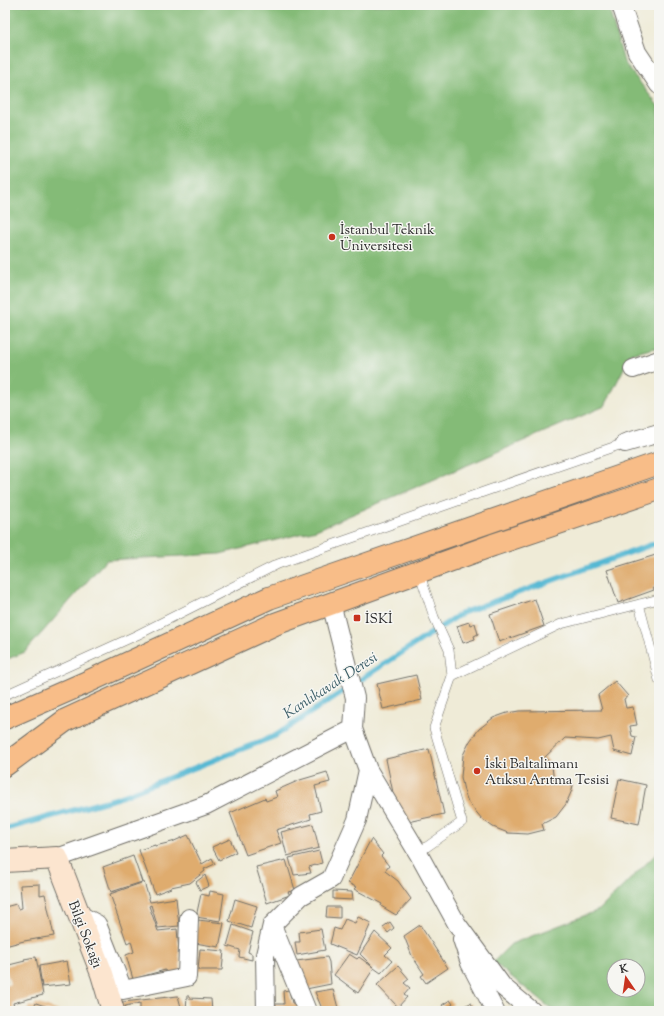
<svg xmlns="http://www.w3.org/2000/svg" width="664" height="1016" font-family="'Sorts Mill Goudy',serif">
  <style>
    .forest { fill: #84bb77; stroke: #587351; fill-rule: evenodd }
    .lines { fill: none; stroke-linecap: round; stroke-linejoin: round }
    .stream { stroke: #54b8d3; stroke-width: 5.5 }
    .building { fill: #dfac6e }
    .lane-casing { stroke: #706e67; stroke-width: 10 }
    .street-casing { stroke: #706e67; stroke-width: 20 }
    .secondary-casing { stroke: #706e67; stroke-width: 24 }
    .primary-casing { stroke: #706e67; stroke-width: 24 }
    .lane { stroke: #fff; stroke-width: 9 }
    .street { stroke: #fff; stroke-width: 18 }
    .secondary { stroke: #fce5cf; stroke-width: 22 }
    .primary { stroke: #f8bd88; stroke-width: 22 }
    .poi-dot { fill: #c8321e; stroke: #f6f6f2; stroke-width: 1.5 }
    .labels { text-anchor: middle; stroke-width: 3; stroke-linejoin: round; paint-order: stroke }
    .poi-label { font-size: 14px; fill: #2b2b2b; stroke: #f6f6f2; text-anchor: start }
    .street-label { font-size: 14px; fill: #2b2b2b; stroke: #f6f6f2 }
    .water-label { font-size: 15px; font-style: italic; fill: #395c66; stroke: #f6f6f2 }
  </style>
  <rect width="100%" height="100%" fill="#f6f6f2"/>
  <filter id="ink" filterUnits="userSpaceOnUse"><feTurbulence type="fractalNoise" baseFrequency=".025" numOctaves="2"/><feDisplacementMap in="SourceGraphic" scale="8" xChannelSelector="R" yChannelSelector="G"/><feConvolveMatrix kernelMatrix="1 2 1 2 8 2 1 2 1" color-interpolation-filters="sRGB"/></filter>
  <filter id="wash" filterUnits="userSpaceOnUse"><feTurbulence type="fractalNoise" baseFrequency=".012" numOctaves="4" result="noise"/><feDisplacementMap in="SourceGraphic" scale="16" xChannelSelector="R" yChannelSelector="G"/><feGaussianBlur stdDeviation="0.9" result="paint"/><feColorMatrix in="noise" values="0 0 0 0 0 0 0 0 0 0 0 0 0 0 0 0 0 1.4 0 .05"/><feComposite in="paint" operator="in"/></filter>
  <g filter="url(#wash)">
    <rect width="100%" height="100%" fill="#efebd7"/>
    <!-- forest -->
    <path class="forest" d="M5 5H235L292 11 311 5H608L624 62 659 107V347L631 354 605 406 316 530 220 554 106 560 25 652 5 660Z
      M659 851V1011H554L493 962 511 944 599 910ZM614 966H638V990H614Z"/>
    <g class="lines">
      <!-- stream -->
      <path class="stream" d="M5 829 118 798 275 736 462 613 659 542"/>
    </g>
    <g id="blocks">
      <!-- building -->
      <path class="building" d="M659 554V585L653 587 654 590 618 603 607 570Z
        M535 599 544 626 499 642 490 614Z
        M469 622 470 625 475 623 478 634 474 636 475 639 463 643 457 626Z
        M416 675 422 700 383 709 377 684Z
        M615 681 628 696 624 699 626 708 633 707 637 725 630 726 632 736 636 737 632 756 614 751 611 737 598 740 565 738 545 757 552 766 554 783 573 785 572 790 566 804 556 817 542 824 544 830 528 834 508 833 493 827 482 819 468 802 464 791 461 777 463 755 470 741 479 729 493 718 507 713 519 711 602 710 598 695Z
        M429 749 444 814 403 823 396 807 386 759Z
        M327 772 330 782 315 786 321 811 310 814 311 819 276 830 281 843 246 855 230 813 265 798 266 801 277 797 275 791 300 780Z
        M619 779 646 785 639 824 611 818Z
        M313 824 319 848 287 856 281 832Z
        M188 835 202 864 212 858 215 864 204 869 205 871 190 883 171 887V888L155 894 139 850 155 845V846L172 842Z
        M230 839 236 852 219 860 212 847Z
        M371 839 383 854 381 856 389 866 385 871 398 881 411 899 396 915 381 906 382 904 354 889 356 887 348 883Z
        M319 851 322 863 309 867 311 873 294 875 289 858Z
        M133 856 142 882 111 892 103 867Z
        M286 860 295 890 288 892 290 895 267 903 256 867Z
        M205 875 209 886 200 890 196 882Z
        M144 882 150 902 176 898 179 926 158 928 151 905 149 906 158 931 177 929 181 972 167 978 165 970 133 979 126 955 134 952 131 941 127 943 110 894Z
        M40 884V895L45 894 54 936 24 941 5 946V907L16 904 18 909 22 908 20 885Z
        M210 891 224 894 220 921 196 917 201 894 209 896Z
        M333 891 352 892 353 900 333 899Z
        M235 899 257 906 251 928 229 921Z
        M327 907H340V918L326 917Z
        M358 917 371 923 357 955 330 944 334 928 340 930 345 919 355 923Z
        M198 920 224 923 219 947 195 943Z
        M390 922 394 928 388 933 383 927Z
        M233 925 253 932 248 952 252 954V960L239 957 240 950 227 946Z
        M420 925 448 968 426 983 421 976 424 974 412 956 404 936Z
        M321 929 325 950 297 955 295 942H300L299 932Z
        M375 932 392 948 385 955 392 961 381 973 374 968 358 993 334 975 349 954 357 959 359 957 374 968 360 954Z
        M200 949 224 951 222 970H198Z
        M36 957 43 995 13 1003 15 1011H5V986L10 984 5 966 25 961 24 959Z
        M327 957 329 962 331 984 306 989 289 962Z
        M67 961 71 984 42 987 39 966Z
        M398 966 409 979 404 983 410 988 404 995 407 997 398 1007 377 985Z
        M333 989 338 1008 323 1011 315 992Z
        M289 990 292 1003H301L304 1011H272V1004H284L283 991Z
        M178 996 181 1007H183V1011H140V1003L125 1006 128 1011H118L114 1003 122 1001 123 1002Z
        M187 996H189V998L211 999 212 1011H186Z
        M450 1000 453 1004 445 1010 442 1005Z
        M36 1003 59 1011H27L29 1006 34 1007Z
        M471 1003 475 1011H452Z"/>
    </g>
  </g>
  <g filter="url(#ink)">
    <use href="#blocks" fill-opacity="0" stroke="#706e67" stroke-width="1"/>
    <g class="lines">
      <!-- lane casing -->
      <g class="lane-casing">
        <path id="lane" d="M419 572 434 617 449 650 452 676
          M639 604 659 680
          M5 695 137 635 278 564 489 490 625 443
          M418 853 462 822 434 728 452 676 561 624 659 599"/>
      </g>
      <!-- street casing -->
      <g class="street-casing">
        <path id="street" d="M621 5 637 52 659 85
          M633 369 659 360
          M625 443 659 433
          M331 603 355 698 353 729 368 770 418 853 457 924 503 987 532 1011
          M57 858 206 805 353 729
          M78 914 97 924 123 990 187 977 189 918
          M272 925 307 1011
          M462 939 470 963 495 1011
          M266 1011 265 955 272 925 301 896 331 879 357 820 368 770"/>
      </g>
      <!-- secondary casing -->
      <g class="secondary-casing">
        <path id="secondary" d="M5 861 57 858 102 974 113 1011"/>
      </g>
      <!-- primary casing -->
      <g class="primary-casing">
        <path id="primary" d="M5 718 85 683 269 598 659 463
          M5 765 66 720 275 624 493 545 659 489"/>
      </g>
      <!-- lane -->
      <use href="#lane" class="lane"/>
      <!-- street -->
      <use href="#street" class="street"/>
      <!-- secondary -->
      <use href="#secondary" class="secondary"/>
      <!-- primary -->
      <use href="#primary" class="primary"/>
    </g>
  </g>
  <!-- markers -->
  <g class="poi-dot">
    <circle cx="332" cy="237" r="4"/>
    <rect x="353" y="614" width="8" height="8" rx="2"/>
    <circle cx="477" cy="771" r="4"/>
  </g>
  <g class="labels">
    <!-- poi labels -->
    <g class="poi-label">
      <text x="340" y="234">İstanbul Teknik<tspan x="340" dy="16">Üniversitesi</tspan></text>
      <text x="365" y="623">İSKİ</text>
      <text x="485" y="768">İski Baltalimanı<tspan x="485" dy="16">Atıksu Arıtma Tesisi</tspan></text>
    </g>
    <!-- street labels -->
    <g class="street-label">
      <text transform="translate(86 934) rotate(69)" y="5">Bilgi Sokağı</text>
    </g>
    <!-- water labels -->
    <g class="water-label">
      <text transform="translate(330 685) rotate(-33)" y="5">Kanlıkavak Deresi</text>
    </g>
  </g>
  <!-- margin -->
  <rect width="664" height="1016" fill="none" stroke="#f6f6f2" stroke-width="20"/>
  <!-- north arrow -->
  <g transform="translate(626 978) rotate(347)"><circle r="19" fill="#f6f6f2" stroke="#a5a5a2"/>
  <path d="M0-3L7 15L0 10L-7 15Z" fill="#c8321e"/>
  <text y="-6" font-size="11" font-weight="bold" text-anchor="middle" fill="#2b2b2b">K</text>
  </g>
</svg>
